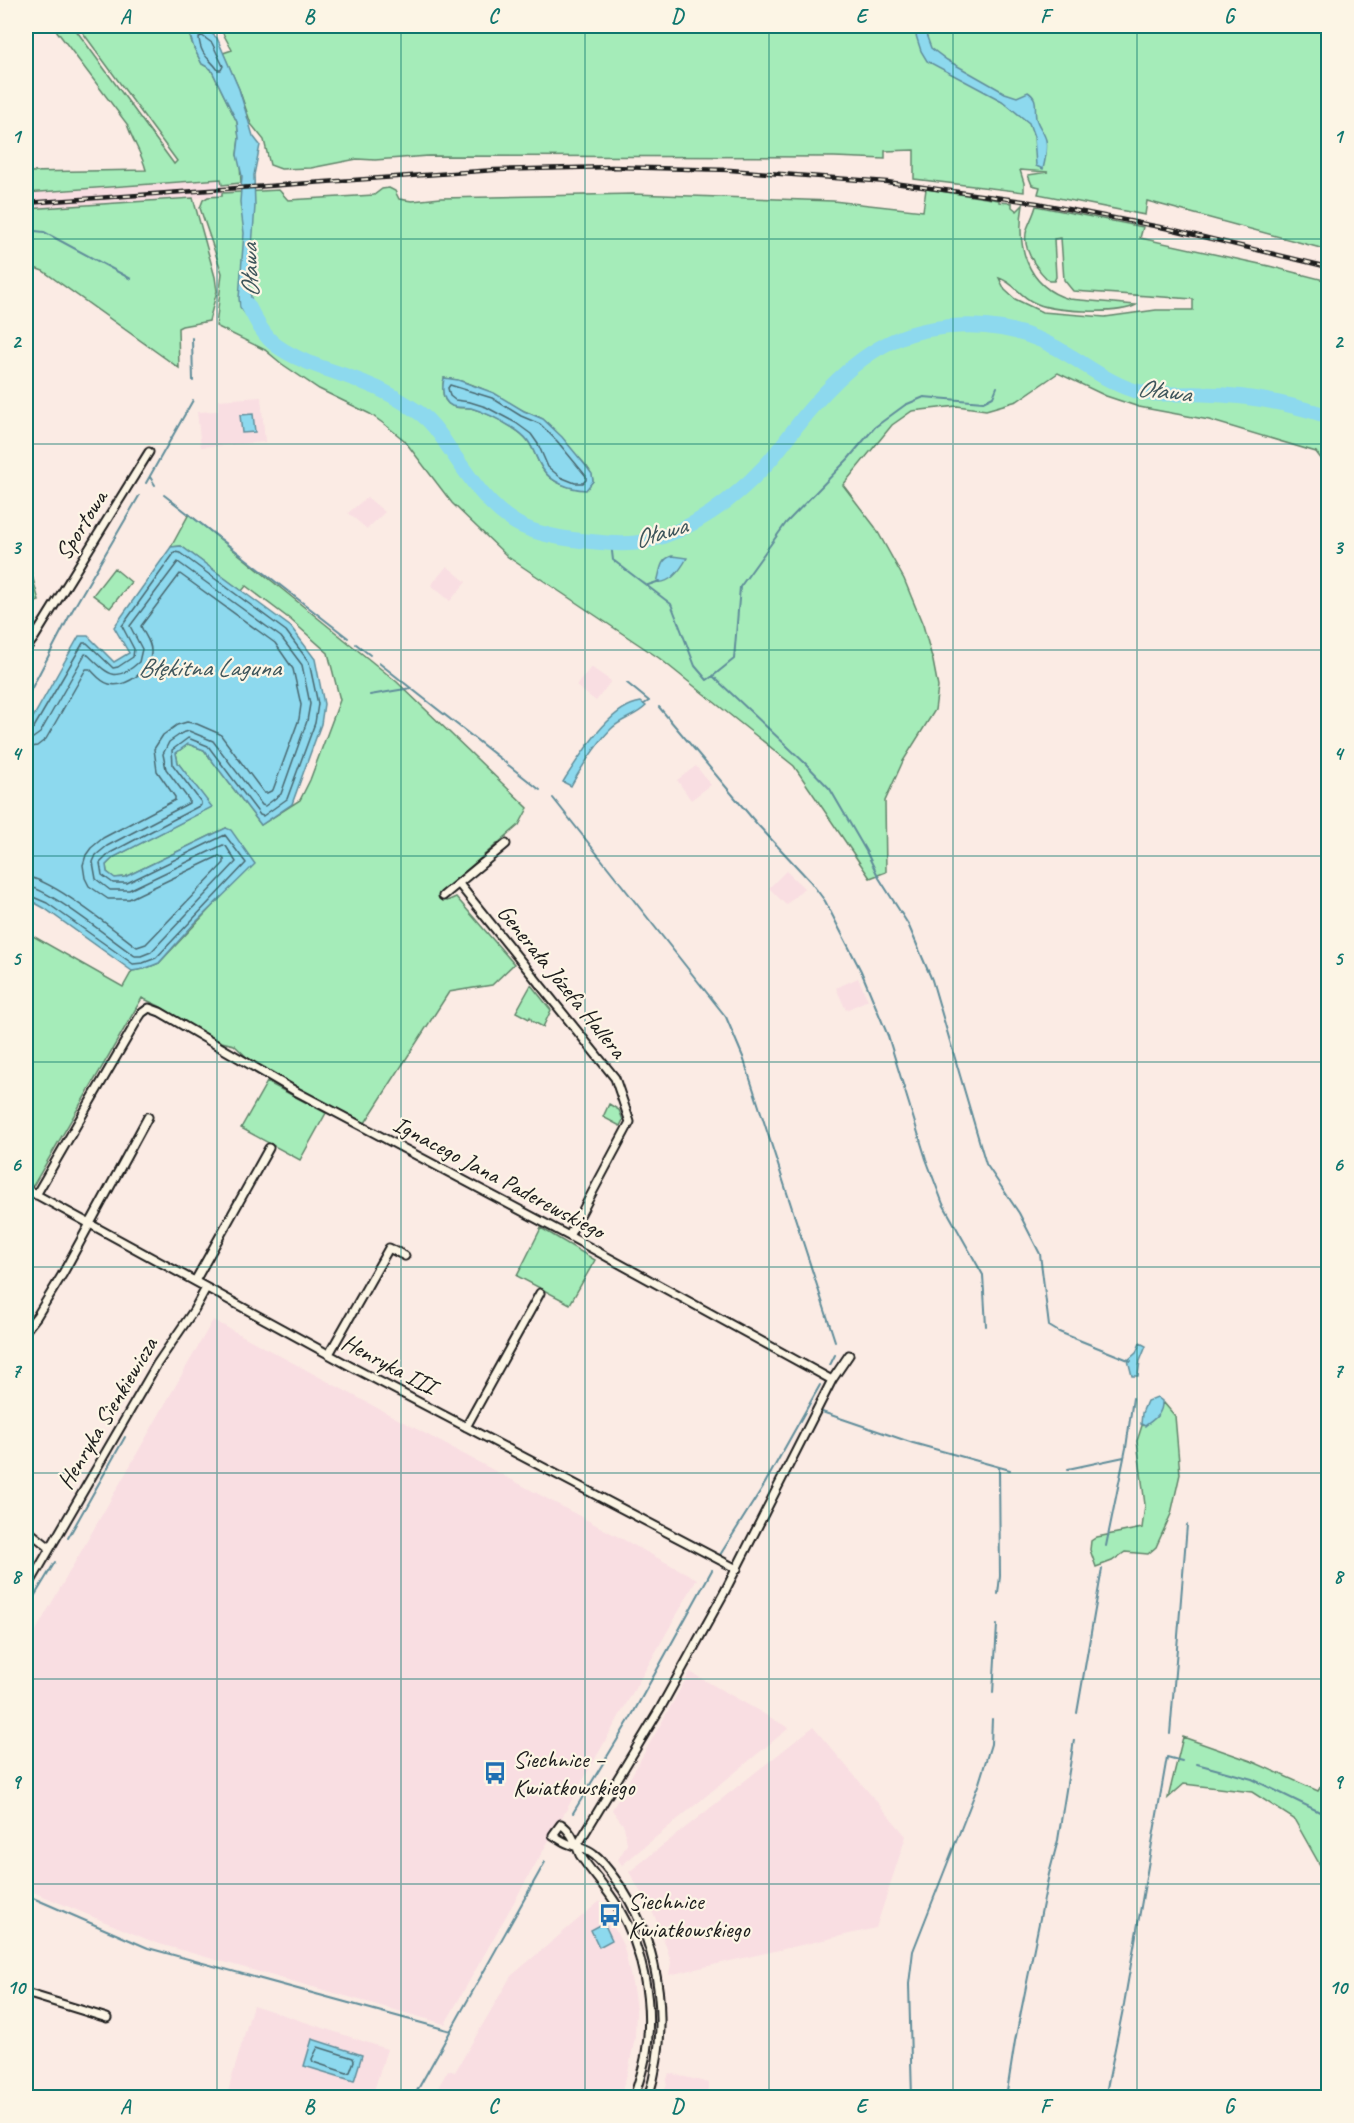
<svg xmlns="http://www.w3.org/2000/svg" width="1354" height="2123" font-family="Caveat,sans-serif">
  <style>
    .built { fill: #f9dee2 }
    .green { fill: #a5ecb9; stroke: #60846a; stroke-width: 1.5; fill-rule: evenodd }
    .water { fill: #8dd9ee; stroke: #608d9a; stroke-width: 1.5 }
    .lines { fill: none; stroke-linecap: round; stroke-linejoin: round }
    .shore { stroke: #496870; stroke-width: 1.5 }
    .stream { stroke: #608d9a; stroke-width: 2 }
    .river { stroke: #8dd9ee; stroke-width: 15 }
    .street-casing { stroke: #1c1c1c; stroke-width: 11 }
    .street { stroke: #fcf5e5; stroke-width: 7 }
    .rail-casing { stroke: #1c1c1c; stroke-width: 4.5 }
    .rail { stroke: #fcf5e5; stroke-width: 2; stroke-dasharray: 7; stroke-linecap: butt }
    .grid { fill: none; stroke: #0f766e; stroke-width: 1.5; stroke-opacity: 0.55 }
    .labels { text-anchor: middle; stroke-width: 4.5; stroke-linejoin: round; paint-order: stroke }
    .street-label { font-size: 24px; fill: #1c1c1c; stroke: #fcf5e5 }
    .poi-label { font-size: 24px; fill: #1c1c1c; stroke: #fcf5e5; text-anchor: start }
    .water-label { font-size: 26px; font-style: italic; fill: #3e555b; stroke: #fcf5e5 }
    .neatline { fill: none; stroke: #0f766e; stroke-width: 2 }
    .grid-label { font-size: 20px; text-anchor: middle; font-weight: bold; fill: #0f766e }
  </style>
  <rect width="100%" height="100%" fill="#fbebe4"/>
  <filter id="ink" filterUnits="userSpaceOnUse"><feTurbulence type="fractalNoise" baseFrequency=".0167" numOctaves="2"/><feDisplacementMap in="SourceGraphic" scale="12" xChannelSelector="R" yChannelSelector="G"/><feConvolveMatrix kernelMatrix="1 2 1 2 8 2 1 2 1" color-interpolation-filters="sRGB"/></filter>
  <g filter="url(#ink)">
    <!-- built -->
    <path class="built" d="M222 179 223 196 26 209V193Z
      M261 397 265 442 201 447 197 412 218 411V400Z
      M367 497 385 512 367 529 348 513Z
      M447 566 466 582 450 601 431 585Z
      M591 667 611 681 596 701 576 686Z
      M696 766 711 785 691 800 677 780Z
      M786 871 804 888 786 905 769 888Z
      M858 978 868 1000 846 1010 836 988Z
      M213 1320 697 1579 445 2024 156 1943 26 1889V1648Z
      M690 1672 789 1728 622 1865 618 1860 627 1844 624 1826 612 1810Z
      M813 1727 906 1836 876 1928 669 1975 671 1962 666 1946 655 1917 629 1872Z
      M600 1901 624 1947 633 1988 636 2010 635 2037 629 2068 620 2097 432 2098 448 2070 455 2072 511 1976Z
      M253 2005 387 2049 372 2097 226 2098Z
      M669 2073 709 2083V2089L706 2097H661L667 2085 666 2082Z"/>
    <!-- green -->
    <path class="green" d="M53 26H73L174 164 177 161 78 26H186L194 48 202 64 211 69 237 122 239 138 237 155 240 163 241 183 222 185 221 179 26 193V172L146 170C142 154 132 140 127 124Z
      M219 26H1328V250L1147 201 1145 215 1038 194 1040 187 1032 185 1028 175 1048 172 1020 170 1024 183V192L914 179V150L885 151V159L834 157 428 156 375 160 357 159 311 168 281 169 270 165 264 140 251 124 239 89 223 53 232 50Z
      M389 188 395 191 399 199 412 201 441 198 633 194 833 201 923 211 926 189 999 200V202L1012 203V207L1017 211 1023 205C1016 244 1026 287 1069 299L1136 305C1118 315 1051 312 1033 302 1020 296 1013 282 999 278L1005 290 1015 299 1042 312 1105 317 1156 310H1193V299L1073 291 1064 280 1061 238 1054 239 1056 277 1054 281H1049C1036 268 1021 248 1027 229 1030 221 1034 214 1036 206L1143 227 1140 238 1269 266 1328 281V468L1316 452 1209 420 1139 407 1106 396 1058 373 1017 401 986 410 957 406 912 411 892 425 843 485 875 527 904 579 923 625 933 661 938 687 935 710 903 761 885 801 886 872 870 878 794 766 659 658 508 557 452 503 404 440 384 424 370 414 319 389 282 364 265 350 216 326 222 273 200 208 203 200 208 197 222 196V193L279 190 288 200 374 195 382 189ZM444 378C475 381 497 397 524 411 531 414 539 416 545 421 556 430 563 441 573 452 581 460 592 469 593 481L586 489C570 489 551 483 542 468 531 450 534 441 513 428 501 420 485 412 471 408 465 407 458 409 452 406 441 401 442 388 444 378Z
      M193 198 215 277 217 291 209 321 182 326 178 328 179 368 43 271 26 265V209Z
      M189 514 397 682 528 808 519 825 440 893 447 901 456 897 514 964 492 985 449 992 365 1123 259 1069 234 1045 213 1040 159 1006 142 998 33 1186 26 1181V932L123 987 132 971 144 969 159 963 218 900 226 828 125 877 114 878 107 872 106 865 114 857 211 807 178 763 176 753 188 744 204 750 261 825 300 800 310 780 340 700 328 653 291 620 246 586 242 591 181 546 171 547Z
      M26 553 39 601 26 605V622Z
      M114 568 131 582 110 608 93 595Z
      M531 985 551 1010 543 1027 532 1021 530 1017 529 1019 516 1012Z
      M267 1082 326 1113 300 1160 241 1128Z
      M609 1104 619 1110 623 1120 620 1126 603 1117Z
      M541 1228 595 1260 570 1304 517 1276Z
      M1164 1403 1175 1416 1180 1474 1171 1514 1156 1547 1148 1554 1125 1552 1112 1561 1096 1567 1090 1550 1091 1541 1097 1537 1142 1528 1145 1505 1137 1441 1146 1413Z
      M1183 1737 1251 1761 1318 1791 1328 1774V1876L1325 1874 1294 1819 1252 1792 1184 1784 1168 1798Z"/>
    <!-- water -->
    <path class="water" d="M187 26H202L217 38 239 89 253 136 260 145 254 175 255 206 249 287 253 307 260 320 253 324 240 307 239 298 244 233 240 202 242 176 237 155 239 138 237 122 211 69 202 64 194 48Z
      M913 26H923L931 48 947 60 1005 93 1017 97 1028 92C1039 99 1034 107 1036 118 1038 126 1044 132 1046 140 1048 149 1045 161 1043 169L1036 166 1034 137 1029 123 1002 101 927 61 921 51Z
      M444 378 458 380 494 393 524 411 543 419 562 437 586 466 592 474 593 481 586 490C570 489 551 483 542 468 531 450 534 441 513 428 500 420 485 412 471 408 465 407 457 408 452 406 441 401 442 388 444 378Z
      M253 414 255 432 242 433 240 415Z
      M181 546 291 627 315 659 324 704 321 724 292 804 261 825 204 750 188 744 176 753 178 763 212 807 114 857 106 865 107 872 115 878 125 877 226 828 231 830 255 864 193 925 159 963 144 969 132 971 44 908 26 898V730L79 636H88L114 662 129 653 114 627 171 547Z
      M672 556 687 558C681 569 670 584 657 582 661 571 659 560 672 556Z
      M641 702 646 706C635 717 620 719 610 730 598 742 579 771 571 786L563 782 566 777C583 752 610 706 641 702Z
      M1140 1343 1146 1346 1140 1361 1138 1376H1132L1128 1360 1136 1353Z
      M1157 1397 1162 1401C1163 1414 1154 1419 1145 1426L1141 1424 1142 1413 1147 1401Z
      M604 1923 612 1940 599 1947 591 1930Z
      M312 2039 362 2055 354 2081 304 2066Z"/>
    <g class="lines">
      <!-- shore -->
      <path class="shore" d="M201 35 212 43 223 66 221 70H218C209 57 201 57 199 38Z
        M450 385 492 398 521 416 540 424 557 441 581 470 586 476V480L583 483H575L560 477 548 467 538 444 531 434 516 423 486 407 470 402 455 400 450 396 448 388Z
        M26 732 33 729 83 643H87L113 668 118 667 133 657 134 649 122 626 175 552 180 553 286 631 309 662 318 704 315 723 287 799 263 816 260 815 208 746 188 738 172 750 173 765 201 802V805L110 853 100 863 102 875 113 883H127L225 835 246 863 156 958 143 963 133 964 47 903 26 894
        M26 739 33 738 40 733 85 654 88 655C108 674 115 684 139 662L142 649 130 626 178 562 281 637 302 665 310 704 307 721 281 794 265 806 262 805 213 741 189 731 182 733 169 742 163 754 166 769 189 800V803L107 846 96 855 93 862 96 879 110 890H129L223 845 226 846 236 862 151 952 141 956H135C113 941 47 887 26 886
        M26 748 37 746 46 739 86 669H90C96 675 101 682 109 684 126 688 151 670 151 653 152 642 144 635 141 626L180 574 275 643 293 669 301 705 299 719 273 790 267 793H264L220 734 197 724 187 722 177 725 163 735 154 749 157 771 175 797V800L103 838 91 848 86 855 83 865 85 878 89 886 108 899H129L219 856 224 859V863L146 944 137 947C114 930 51 878 26 877
        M318 2047 353 2058 354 2061 350 2072 347 2073 313 2062 312 2059Z"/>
      <!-- stream -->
      <path class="stream" d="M26 230 44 232 131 279
        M192 338 193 381
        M150 477 155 485
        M146 483 193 400
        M164 495 348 638
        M611 543 613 560 671 604 695 666 707 680 713 676 717 680 806 764 830 789 866 851 879 878 908 924 932 980 986 1164 1019 1213 1040 1254 1049 1326 1059 1332 1131 1361
        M648 585 660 581
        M356 644 370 655
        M379 663 540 790
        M713 676 734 659 740 587 786 523 848 459 875 427 905 405 924 397 983 402 993 397 997 387
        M627 683 649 701 644 704
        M370 695 411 688
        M26 699 72 611 139 496
        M659 707 757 824 810 881 825 901 861 971 888 1036 926 1159 943 1204 983 1275 986 1326
        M553 798 726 1017 743 1057 835 1341
        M830 1365 835 1355
        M822 1412 913 1443 1010 1470
        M1068 1469 1124 1457
        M68 1538 125 1437
        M1106 1546 1126 1448 1133 1398
        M720 1555 764 1485 820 1385
        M998 1594 1000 1576 999 1468
        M26 1610 55 1562
        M993 1693 997 1625
        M1077 1713 1102 1569
        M1170 1734 1187 1525
        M1197 1764 1252 1779 1328 1816
        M1323 1790 1328 1780
        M573 1813 631 1717 712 1570
        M26 1895 148 1948 451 2031
        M413 2098 545 1862
        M912 2098 909 1984 913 1951 979 1783 991 1744 992 1719
        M1006 2098 1015 2041 1049 1874 1058 1840 1074 1740
        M1105 2098 1124 2004 1167 1757 1182 1761"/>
      <!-- river -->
      <path class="river" d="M248 305C255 319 264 337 277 346 302 364 336 371 365 383 384 390 404 402 421 414 433 423 441 435 449 448 468 475 487 506 516 523 538 536 571 540 596 542 613 544 631 545 647 541 692 531 733 500 764 467 782 448 795 426 812 407 842 372 879 339 926 330 979 320 1026 327 1072 357 1090 368 1118 388 1140 392 1160 396 1182 393 1203 394 1246 395 1288 403 1328 416"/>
      <!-- street casing -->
      <g class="street-casing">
        <path id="street" d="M26 649 34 638 149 452
          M459 884 615 1078 630 1122 569 1236
          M443 896 506 844
          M26 1189 350 1366 737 1569
          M36 1195 138 1019 142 1013 149 1008 160 1012 297 1092 569 1236 832 1380
          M195 1281 269 1148
          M26 1330 37 1316 62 1275 148 1117
          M329 1354 389 1248 405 1256
          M466 1427 540 1293
          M26 1529 50 1548
          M26 1590 157 1364 194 1310 206 1288
          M577 1846 661 1707 724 1593 832 1380 849 1355
          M26 1993 107 2018
          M634 2098C638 2083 644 2068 646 2053 654 2004 643 1949 618 1907 607 1888 592 1873 580 1855 574 1841 573 1833 561 1824L553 1835C558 1838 563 1842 569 1844 578 1848 586 1848 594 1855 606 1864 614 1878 623 1890 662 1952 670 2028 648 2098"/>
      </g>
      <!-- street -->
      <use href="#street" class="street"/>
      <!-- rail casing -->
      <g class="rail-casing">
        <path id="rail" d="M26 203 495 170 612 167 730 170 887 182 1037 203 1170 229 1328 267"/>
      </g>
      <!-- rail -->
      <use href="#rail" class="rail"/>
    </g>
  </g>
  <!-- grid -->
  <path class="grid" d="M217 26V2098M401 26V2098M585 26V2098M769 26V2098M953 26V2098M1137 26V2098M26 239H1328M26 444H1328M26 650H1328M26 856H1328M26 1062H1328M26 1267H1328M26 1473H1328M26 1679H1328M26 1884H1328"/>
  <!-- icons -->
  <defs>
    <g id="bus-bare" transform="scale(1.8)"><path d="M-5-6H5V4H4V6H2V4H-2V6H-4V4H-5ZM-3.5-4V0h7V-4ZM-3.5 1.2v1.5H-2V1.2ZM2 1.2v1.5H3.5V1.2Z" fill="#1f6fb2" stroke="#fcf5e5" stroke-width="2.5" paint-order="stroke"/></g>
  </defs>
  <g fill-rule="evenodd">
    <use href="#bus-bare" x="495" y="1773"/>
    <use href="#bus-bare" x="610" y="1915"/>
  </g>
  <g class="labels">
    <!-- street labels -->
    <g class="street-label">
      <text transform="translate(81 525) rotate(-58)" y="8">Sportowa</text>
      <text transform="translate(562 981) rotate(51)" y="8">Generała Józefa Hallera</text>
      <text transform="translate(499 1177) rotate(28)" y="8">Ignacego Jana Paderewskiego</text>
      <text transform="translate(389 1364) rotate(28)" y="8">Henryka III</text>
      <text transform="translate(107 1413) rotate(-59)" y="8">Henryka Sienkiewicza</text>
    </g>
    <!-- poi labels -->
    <g class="poi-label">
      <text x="513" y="1767">Siechnice –<tspan x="513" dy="28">Kwiatkowskiego</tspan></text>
      <text x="628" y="1909">Siechnice<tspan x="628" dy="28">Kwiatkowskiego</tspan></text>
    </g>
    <!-- water labels -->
    <g class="water-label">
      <text transform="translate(249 271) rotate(-92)" y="9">Oława</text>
      <text transform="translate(1164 390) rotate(7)" y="9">Oława</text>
      <text transform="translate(660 532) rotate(-17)" y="9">Oława</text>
      <text x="209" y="676">Błękitna Laguna</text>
    </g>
  </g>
  <!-- margin -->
  <rect width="1354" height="2123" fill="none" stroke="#fcf5e5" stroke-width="66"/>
  <rect x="33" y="33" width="1288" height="2057" class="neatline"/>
  <g class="grid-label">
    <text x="125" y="23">A</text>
    <text x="309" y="23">B</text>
    <text x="493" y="23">C</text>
    <text x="677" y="23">D</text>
    <text x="861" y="23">E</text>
    <text x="1045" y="23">F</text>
    <text x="1229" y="23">G</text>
    <text x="16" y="143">1</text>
    <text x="1338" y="143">1</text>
    <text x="16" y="348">2</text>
    <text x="1338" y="348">2</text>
    <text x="16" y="554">3</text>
    <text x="1338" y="554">3</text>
    <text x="16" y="760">4</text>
    <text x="1338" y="760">4</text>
    <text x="16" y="965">5</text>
    <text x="1338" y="965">5</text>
    <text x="16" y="1171">6</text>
    <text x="1338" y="1171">6</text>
    <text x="16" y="1377">7</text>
    <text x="1338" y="1377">7</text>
    <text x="16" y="1583">8</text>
    <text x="1338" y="1583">8</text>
    <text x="16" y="1788">9</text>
    <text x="1338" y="1788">9</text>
    <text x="16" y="1994">10</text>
    <text x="1338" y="1994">10</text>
    <text x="125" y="2113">A</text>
    <text x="309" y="2113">B</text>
    <text x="493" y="2113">C</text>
    <text x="677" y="2113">D</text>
    <text x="861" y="2113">E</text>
    <text x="1045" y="2113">F</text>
    <text x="1229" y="2113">G</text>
  </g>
</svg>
